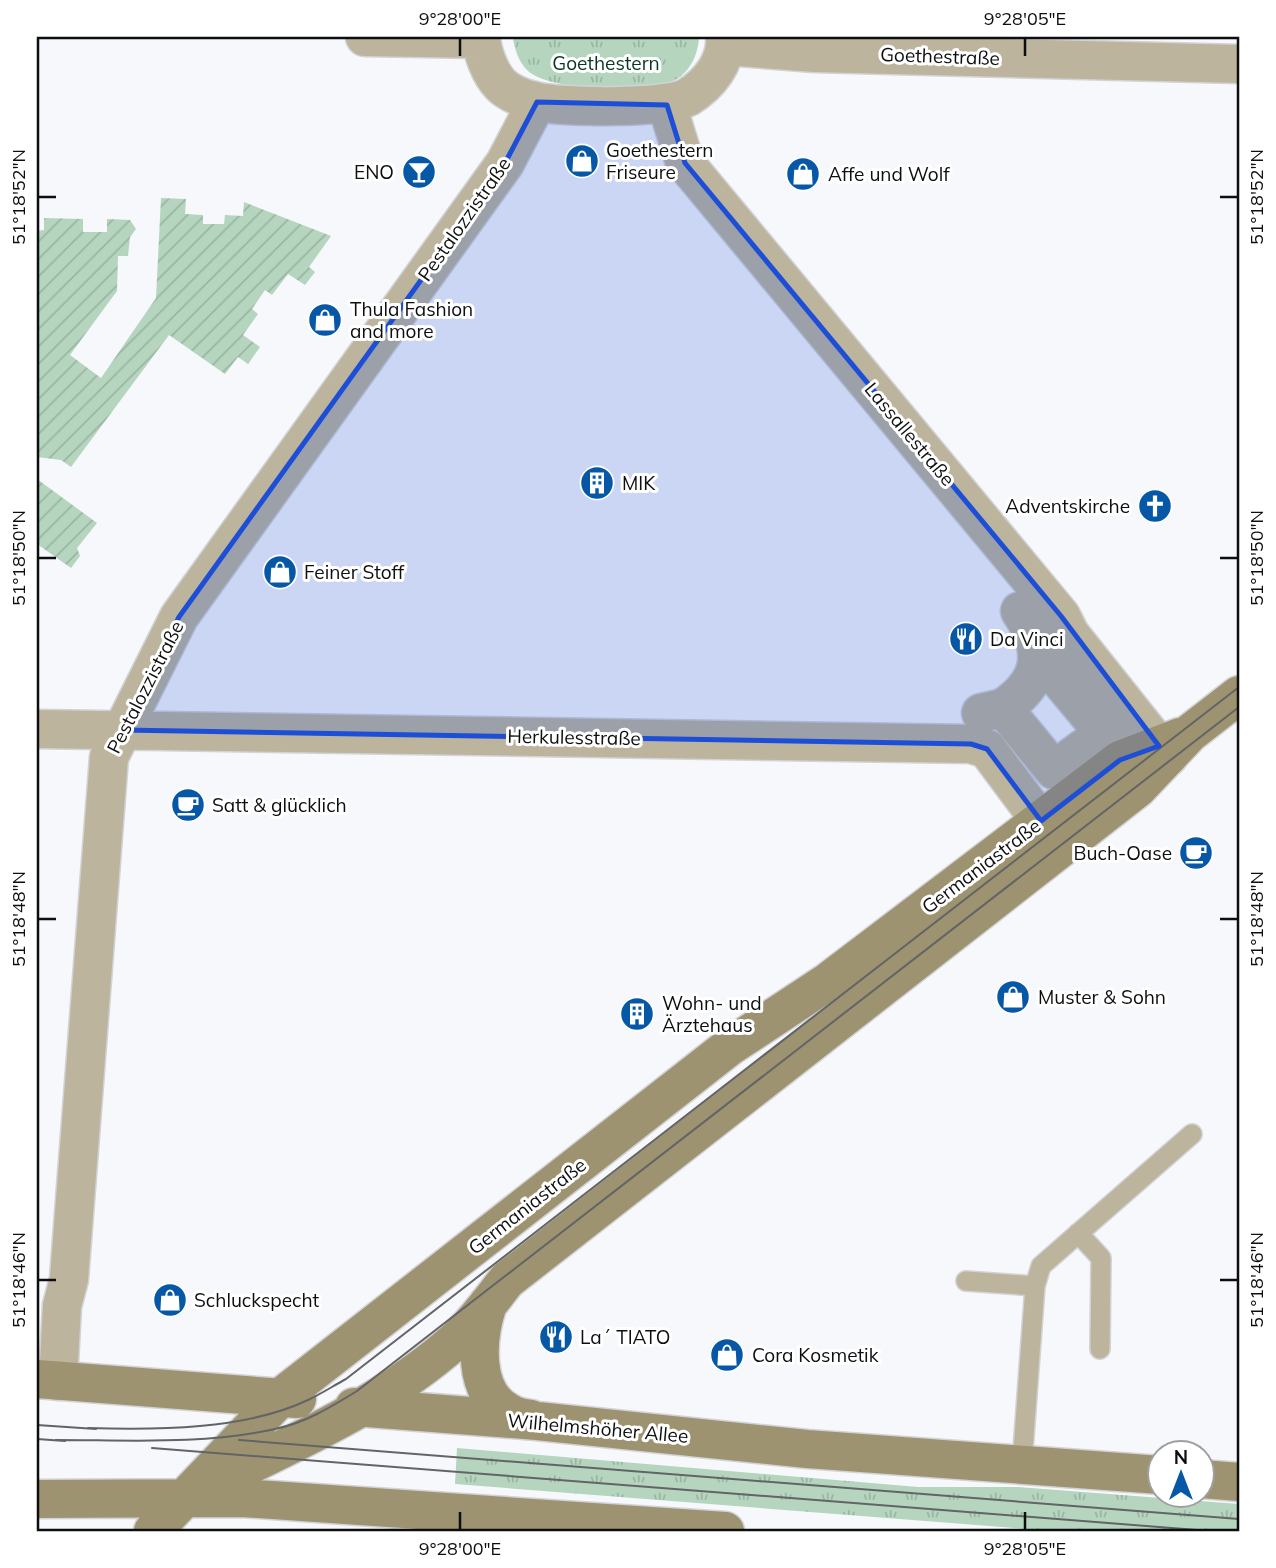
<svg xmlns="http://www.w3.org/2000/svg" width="1276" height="1568" font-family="Mulish,sans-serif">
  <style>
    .grass { fill: url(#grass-tufts) }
    .garden { fill: url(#garden-furrows) }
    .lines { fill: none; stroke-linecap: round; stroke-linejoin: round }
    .lane-casing { stroke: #d1d3d6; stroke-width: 22 }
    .street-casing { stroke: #d1d3d6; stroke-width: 41 }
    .secondary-casing { stroke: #d1d3d6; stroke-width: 41 }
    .lane { stroke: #bcb49d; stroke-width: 19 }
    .street { stroke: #bcb49d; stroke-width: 38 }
    .secondary { stroke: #9e9370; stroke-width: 38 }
    .tram { stroke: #636466; stroke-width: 2 }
    .marked { fill: #1d4ed8; fill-opacity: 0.2; stroke: #1d4ed8; stroke-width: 5; stroke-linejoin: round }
    .ticks { fill: none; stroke: #0d0e0f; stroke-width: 2.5 }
    .labels { text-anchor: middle; stroke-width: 6; stroke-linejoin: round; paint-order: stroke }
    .street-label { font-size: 19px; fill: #0d0e0f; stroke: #fff }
    .park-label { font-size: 19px; fill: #0b361f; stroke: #fff }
    .poi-label { font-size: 19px; fill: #0d0e0f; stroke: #fff; text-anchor: start }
    .neatline { fill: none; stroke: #0d0e0f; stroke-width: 2.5 }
    .ticks-label { font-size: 18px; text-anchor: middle; fill: #0d0e0f }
  </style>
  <defs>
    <pattern id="grass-tufts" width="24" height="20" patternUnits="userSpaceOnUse" patternTransform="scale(1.75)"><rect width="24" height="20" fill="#b5d5bf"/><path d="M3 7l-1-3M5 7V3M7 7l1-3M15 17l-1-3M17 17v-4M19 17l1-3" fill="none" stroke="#9ab6a3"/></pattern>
    <pattern id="garden-furrows" width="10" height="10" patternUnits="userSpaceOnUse" patternTransform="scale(1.75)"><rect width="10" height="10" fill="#b5d5bf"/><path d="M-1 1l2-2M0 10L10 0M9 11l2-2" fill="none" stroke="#9ab6a3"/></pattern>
  </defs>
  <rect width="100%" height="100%" fill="#f6f8fc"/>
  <!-- grass -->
  <path class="grass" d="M513 37H699C698 55 690 73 673 81 645 93 552 92 528 71 519 63 514 48 513 37Z
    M457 1448 918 1487H1018L1239 1504V1531H1053L455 1484Z"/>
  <!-- garden -->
  <path class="garden" d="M161 198 186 199 185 214 203 215V224H224L225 215 243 216 244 202 331 236 309 267 315 272 305 285 288 274 272 295 265 290 252 309 258 314 243 335 260 347 248 364 238 357 225 374 169 335 71 467 61 460 37 457V231L44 230V218L83 219V232H107V219L130 220 136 229 130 237 128 256H118L117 291 70 355 101 378 156 298Z
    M37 479 97 523 77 548 80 556 71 568 37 544Z"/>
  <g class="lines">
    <!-- lane casing -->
    <g class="lane-casing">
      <path id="lane" d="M1078 1233 1101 1258 1100 1349
        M966 1281 1035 1286
        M1022 1464 1035 1286 1041 1266 1192 1134"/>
    </g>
    <!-- street casing -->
    <g class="street-casing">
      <path id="street" d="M365 37 480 39
        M481 37C482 52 490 74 501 85 509 93 524 99 535 101 560 108 667 109 688 97 709 84 727 62 725 37
        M726 46 815 53 1239 64
        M667 105 685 163 1061 616 1070 634 1168 757
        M1038 654 1104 733
        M1003 708C1043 681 1047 651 1020 611
        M981 713 1003 708 1054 770 1118 723
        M37 729 971 744 987 749 1060 847
        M58 1381 62 1306 69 1279 109 757 179 617 505 163 537 102"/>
    </g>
    <!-- secondary casing -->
    <g class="secondary-casing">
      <path id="secondary" d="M488 1304C477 1337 471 1394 510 1413 516 1417 525 1418 531 1419
        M37 1379 297 1399
        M354 1407 537 1421 807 1449 1160 1475
        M1202 1479 1239 1482
        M183 1498C276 1450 376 1411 455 1341 475 1323 491 1300 507 1280L1138 788 1190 733 1239 695
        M37 1499 242 1498 725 1531
        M153 1531 281 1397 729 1047 829 981 1120 760 1180 737"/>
    </g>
    <!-- lane -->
    <use href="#lane" class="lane"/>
    <!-- street -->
    <use href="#street" class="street"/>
    <!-- secondary -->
    <use href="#secondary" class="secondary"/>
    <!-- tram -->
    <path class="tram" d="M37 1425 96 1429
      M88 1428C156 1430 245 1430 308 1400 321 1394 333 1386 346 1379L1239 687
      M37 1439 65 1441
      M56 1440C128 1440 204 1445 275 1429 305 1423 331 1407 357 1391L1239 707
      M239 1440 1239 1519
      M152 1448 1210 1531"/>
  </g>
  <!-- marked area -->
  <path class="marked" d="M537 102 667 105 685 163 1061 616 1159 746 1120 760 1041 821 987 749 971 744 122 730 179 617 505 163Z"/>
  <!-- ticks -->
  <path class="ticks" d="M460 38V56M1025 38V56M38 197H56M1220 197H1238M38 558H56M1220 558H1238M38 919H56M1220 919H1238M38 1280H56M1220 1280H1238M460 1512V1530M1025 1512V1530"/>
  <!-- icons -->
  <defs>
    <g id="shop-disc" transform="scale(1.75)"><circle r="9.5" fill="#0658a6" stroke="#fff"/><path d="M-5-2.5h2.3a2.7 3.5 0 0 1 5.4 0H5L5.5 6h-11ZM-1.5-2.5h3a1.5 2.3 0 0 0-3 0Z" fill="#fff"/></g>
    <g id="bar-disc" transform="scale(1.75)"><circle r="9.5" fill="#0658a6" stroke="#fff"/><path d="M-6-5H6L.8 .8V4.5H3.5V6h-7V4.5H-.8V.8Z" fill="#fff"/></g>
    <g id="building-disc" transform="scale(1.75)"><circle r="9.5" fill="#0658a6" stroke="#fff"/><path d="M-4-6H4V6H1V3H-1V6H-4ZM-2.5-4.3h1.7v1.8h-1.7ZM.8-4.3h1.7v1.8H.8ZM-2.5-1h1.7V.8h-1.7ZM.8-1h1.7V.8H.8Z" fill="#fff"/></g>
    <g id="church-disc" transform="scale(1.75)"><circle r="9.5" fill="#0658a6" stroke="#fff"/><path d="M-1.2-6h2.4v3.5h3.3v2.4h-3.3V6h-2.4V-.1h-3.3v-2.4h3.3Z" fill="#fff"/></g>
    <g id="restaurant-disc" transform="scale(1.75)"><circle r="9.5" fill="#0658a6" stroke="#fff"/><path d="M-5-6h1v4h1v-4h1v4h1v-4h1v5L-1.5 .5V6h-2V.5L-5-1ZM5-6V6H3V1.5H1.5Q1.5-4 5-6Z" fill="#fff"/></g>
    <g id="cafe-disc" transform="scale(1.75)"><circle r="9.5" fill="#0658a6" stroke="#fff"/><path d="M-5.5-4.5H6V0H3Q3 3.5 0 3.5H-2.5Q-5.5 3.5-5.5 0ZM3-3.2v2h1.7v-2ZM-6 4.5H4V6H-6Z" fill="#fff"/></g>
  </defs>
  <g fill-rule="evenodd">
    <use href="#shop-disc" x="582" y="161"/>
    <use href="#bar-disc" x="419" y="172"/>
    <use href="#shop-disc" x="803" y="174"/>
    <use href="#shop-disc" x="325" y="320"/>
    <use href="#building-disc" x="597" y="483"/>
    <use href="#church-disc" x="1155" y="506"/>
    <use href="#shop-disc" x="280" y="572"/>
    <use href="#restaurant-disc" x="966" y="639"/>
    <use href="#cafe-disc" x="188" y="805"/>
    <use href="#cafe-disc" x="1196" y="853"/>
    <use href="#shop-disc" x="1013" y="997"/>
    <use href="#building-disc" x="637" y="1014"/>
    <use href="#shop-disc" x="170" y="1300"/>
    <use href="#restaurant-disc" x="556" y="1337"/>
    <use href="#shop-disc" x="727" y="1355"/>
  </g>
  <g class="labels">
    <!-- street labels -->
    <g class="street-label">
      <text transform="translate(940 56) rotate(2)" y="7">Goethestraße</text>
      <text transform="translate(464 219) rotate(-55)" y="7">Pestalozzistraße</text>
      <text transform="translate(910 434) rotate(50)" y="7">Lassallestraße</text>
      <text transform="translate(145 687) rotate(-63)" y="7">Pestalozzistraße</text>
      <text transform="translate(574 737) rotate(1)" y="7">Herkulesstraße</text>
      <text transform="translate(981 866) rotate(-37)" y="7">Germaniastraße</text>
      <text transform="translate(527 1206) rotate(-38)" y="7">Germaniastraße</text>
      <text transform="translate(598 1428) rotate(5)" y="7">Wilhelmshöher Allee</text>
    </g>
    <!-- park labels -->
    <g class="park-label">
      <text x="606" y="70">Goethestern</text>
    </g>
    <!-- poi labels -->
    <g class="poi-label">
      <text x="606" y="157">Goethestern<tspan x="606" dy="22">Friseure</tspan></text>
      <text x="394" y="179" text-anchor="end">ENO</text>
      <text x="828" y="181">Affe und Wolf</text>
      <text x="350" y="316">Thula Fashion<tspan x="350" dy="22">and more</tspan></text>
      <text x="622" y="490">MIK</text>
      <text x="1130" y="513" text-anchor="end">Adventskirche</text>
      <text x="304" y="579">Feiner Stoff</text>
      <text x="990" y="646">Da Vinci</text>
      <text x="212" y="812">Satt &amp; glücklich</text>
      <text x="1172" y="860" text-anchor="end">Buch-Oase</text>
      <text x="1038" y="1004">Muster &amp; Sohn</text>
      <text x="662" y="1010">Wohn- und<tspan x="662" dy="22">Ärztehaus</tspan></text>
      <text x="194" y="1307">Schluckspecht</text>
      <text x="580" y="1344">La´ TIATO</text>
      <text x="752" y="1362">Cora Kosmetik</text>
    </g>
  </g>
  <!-- border -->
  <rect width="1276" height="1568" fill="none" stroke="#ffffff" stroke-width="77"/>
  <!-- north arrow -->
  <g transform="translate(1181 1474)"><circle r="33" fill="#ffffff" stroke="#9e9f9f" stroke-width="2"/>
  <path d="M0-5L12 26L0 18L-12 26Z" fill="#0658a6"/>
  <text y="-10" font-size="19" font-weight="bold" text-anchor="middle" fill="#0d0e0f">N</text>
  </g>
  <rect x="38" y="38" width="1200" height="1492" class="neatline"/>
  <g class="ticks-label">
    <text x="460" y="25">9°28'00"E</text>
    <text x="1025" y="25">9°28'05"E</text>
    <text transform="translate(19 197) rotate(-90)" y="6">51°18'52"N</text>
    <text transform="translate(1257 197) rotate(-90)" y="6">51°18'52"N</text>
    <text transform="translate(19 558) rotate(-90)" y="6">51°18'50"N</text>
    <text transform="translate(1257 558) rotate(-90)" y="6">51°18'50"N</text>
    <text transform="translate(19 919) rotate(-90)" y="6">51°18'48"N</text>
    <text transform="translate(1257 919) rotate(-90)" y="6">51°18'48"N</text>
    <text transform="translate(19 1280) rotate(-90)" y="6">51°18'46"N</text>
    <text transform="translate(1257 1280) rotate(-90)" y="6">51°18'46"N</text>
    <text x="460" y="1555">9°28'00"E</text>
    <text x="1025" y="1555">9°28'05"E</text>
  </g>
</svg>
